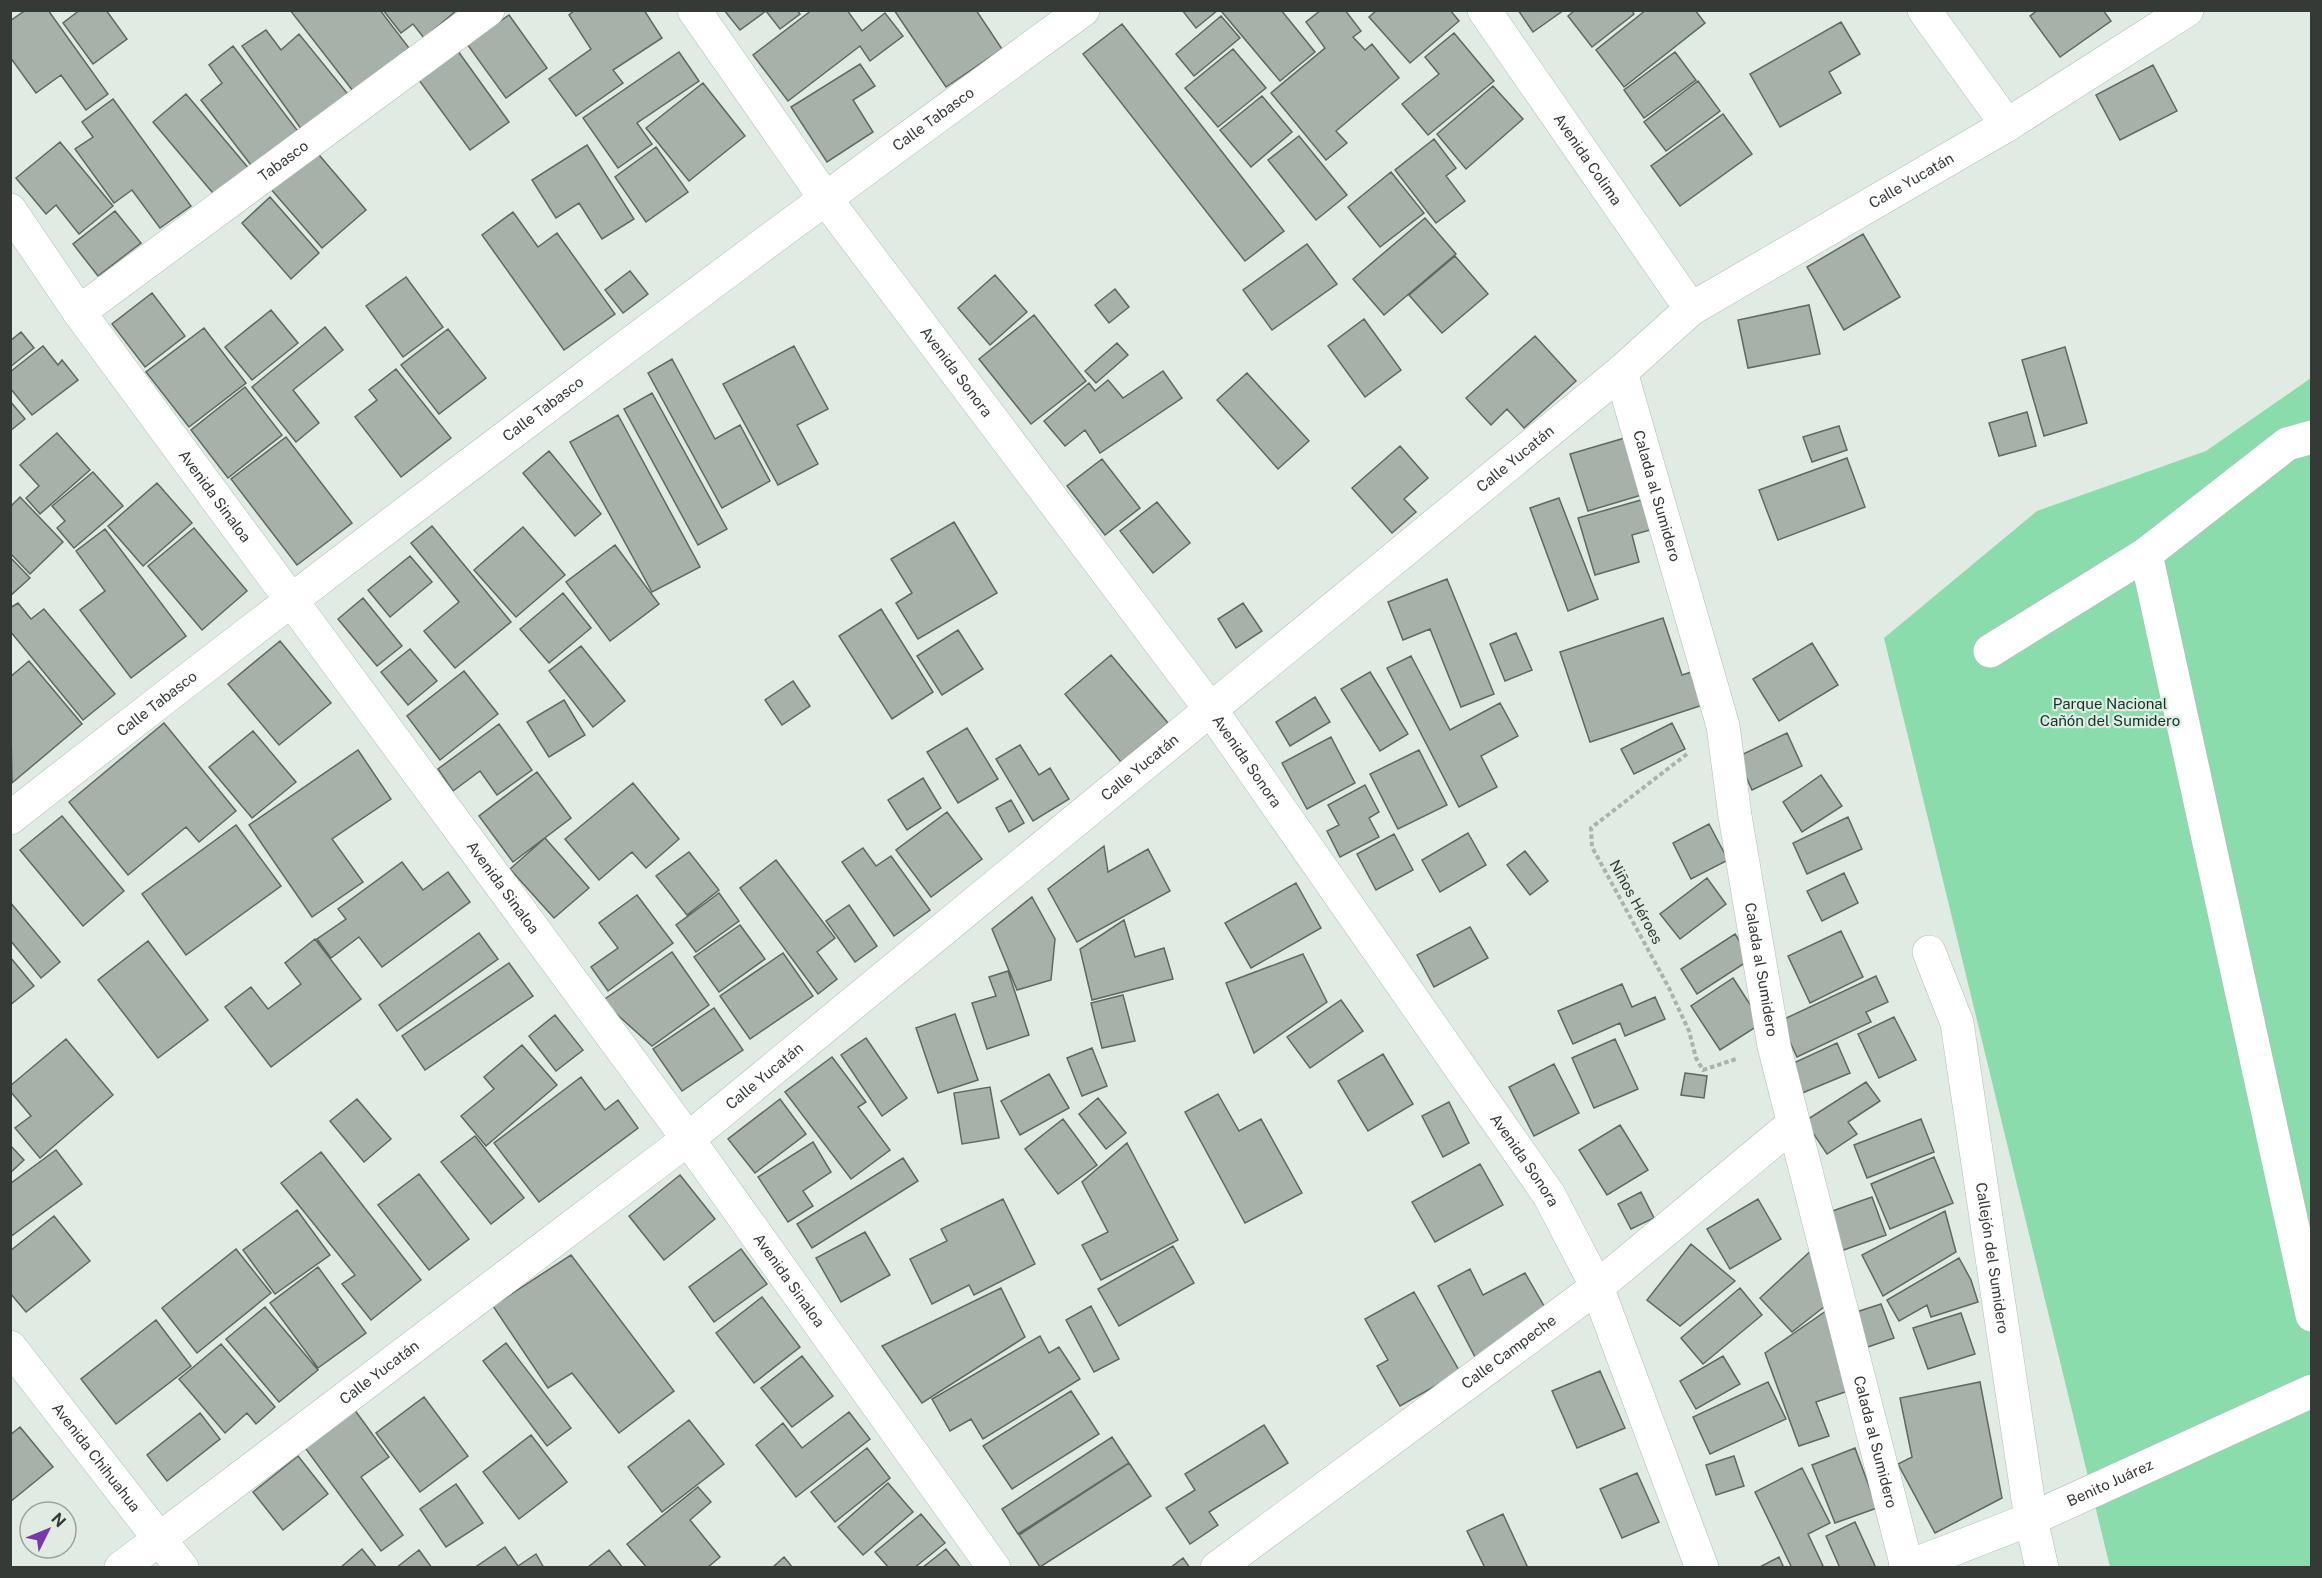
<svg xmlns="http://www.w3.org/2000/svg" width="2322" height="1578" font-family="'Public Sans',sans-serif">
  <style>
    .green { fill: #8adcad }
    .building { fill: #a5b1a9; stroke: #5e6962; stroke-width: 1.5 }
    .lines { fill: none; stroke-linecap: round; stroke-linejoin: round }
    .street-casing { stroke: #b1bdb5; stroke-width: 34 }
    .path { stroke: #a9b2ac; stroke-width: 4; stroke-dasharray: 4.5 3; stroke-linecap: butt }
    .street { stroke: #fff; stroke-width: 33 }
    .labels { text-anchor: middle; stroke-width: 4.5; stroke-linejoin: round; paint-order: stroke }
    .street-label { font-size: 15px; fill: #353a36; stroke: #dfebe3 }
    .park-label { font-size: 15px; fill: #0e3722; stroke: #dfebe3 }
  </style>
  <rect width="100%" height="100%" fill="#dfebe3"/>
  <!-- green -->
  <path class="green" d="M2311 378V1567H2110L1884 638 2037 511 2206 451Z"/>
  <!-- building -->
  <path class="building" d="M26 10H48L108 94 86 110 61 75 36 93 10 57V21Z
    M80 10H106L127 39 93 64 63 23Z
    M290 10H380L409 48 353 91Z
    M383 10H457L424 38 413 24 401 33Z
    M575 10H644L662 38 613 70 623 83 576 116 549 79 591 49 569 15Z
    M724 10H797L800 14 780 29 766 11 740 30Z
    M812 10H847L862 31 885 13 903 36 870 61 860 46 788 101 753 55Z
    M894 10H976L1002 49 946 87Z
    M1182 10H1218L1196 28Z
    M1224 10H1281L1315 52 1280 81 1222 12Z
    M1321 10H1345L1361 31 1353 37 1365 50 1372 44 1399 78 1336 131 1347 143 1326 160 1271 93 1325 48 1306 22Z
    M1377 10H1450L1459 21 1410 63 1369 17Z
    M1518 10H1564L1533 32Z
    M1575 10H1632L1634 14 1592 47 1568 16Z
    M1646 10H1695L1705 23 1624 87 1596 50Z
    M2038 10H2103L2111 21 2060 57 2030 16Z
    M509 15 547 68 506 98 467 44Z
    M1221 16 1240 38 1194 76 1176 54Z
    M1841 22 1860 54 1829 72 1841 93 1780 127 1750 74Z
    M1122 24 1284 231 1245 261 1083 54Z
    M266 30 281 50 299 34 351 98 304 133 242 46Z
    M1454 33 1494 81 1428 135 1402 104 1439 74 1425 57Z
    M233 46 300 134 254 169 201 100 222 83 209 65Z
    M455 47 509 122 470 150 416 76Z
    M1233 49 1266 88 1218 127 1185 88Z
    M679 52 699 81 637 123 652 144 618 168 583 118Z
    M1675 52 1696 80 1644 118 1624 90Z
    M860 64 875 86 853 100 873 132 827 162 791 107Z
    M2153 65 2177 111 2120 140 2096 95Z
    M1698 81 1720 111 1666 151 1644 122Z
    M703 83 745 136 689 181 646 128Z
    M1493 86 1523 119 1466 169 1437 134Z
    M186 94 250 170 217 198 153 122Z
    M1262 96 1292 132 1251 167 1220 130Z
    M113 99 191 206 160 228 132 190 114 203 75 149 93 137 82 122Z
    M1723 114 1752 154 1680 206 1651 166Z
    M1299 136 1347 195 1316 220 1268 160Z
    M1434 139 1456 168 1446 176 1465 201 1436 223 1395 170Z
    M60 142 113 206 79 234 56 205 46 214 16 178Z
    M587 145 634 219 602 239 579 203 556 218 532 180Z
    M656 147 688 192 646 222 615 177Z
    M314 149 366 210 322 248 270 188Z
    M1391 172 1424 213 1380 247 1348 207Z
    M270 197 319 253 291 279 242 223Z
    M115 211 141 243 98 276 73 244Z
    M513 212 538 247 557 233 615 314 564 350 482 235Z
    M1425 218 1456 254 1384 315 1353 279Z
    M1863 234 1900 297 1844 330 1807 267Z
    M1307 244 1337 284 1272 330 1243 290Z
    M1455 256 1488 294 1442 333 1409 295Z
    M630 271 648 294 623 313 605 290Z
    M995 275 1027 312 990 345 958 308Z
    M406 277 443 327 403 357 366 306Z
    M1115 289 1129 307 1109 323 1095 305Z
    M152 293 185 336 145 367 112 324Z
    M1809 305 1820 354 1748 368 1738 320Z
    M271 310 298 343 252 380 225 347Z
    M1034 315 1086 381 1031 424 979 359Z
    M1364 319 1401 370 1365 397 1328 346Z
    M325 327 343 350 293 390 319 423 296 442 252 387Z
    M204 328 246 383 189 427 146 372Z
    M448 329 486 378 439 414 401 365Z
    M21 332 34 348 10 367V341Z
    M1535 336 1576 381 1524 428 1507 409 1491 425 1466 398Z
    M1117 343 1128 355 1096 383 1085 371Z
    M43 346 58 365 62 360 78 380 32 415 10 388V372Z
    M794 346 828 409 797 425 818 464 778 485 723 384Z
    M2065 347 2087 423 2044 436 2022 360Z
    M672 359 715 439 740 425 770 481 722 508 648 373Z
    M396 369 451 438 401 477 355 417 377 400 369 390Z
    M1163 371 1182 398 1100 453 1085 430 1065 446 1044 421 1089 383 1095 391 1108 380 1123 398Z
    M1247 373 1309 441 1278 469 1217 400Z
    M245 387 282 435 228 478 191 430Z
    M652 393 727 529 698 545 624 409Z
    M10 401 25 419 10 431Z
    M2027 412 2036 446 1999 456 1989 423Z
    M618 415 700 567 652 592 570 442Z
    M1839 426 1847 450 1812 462 1803 437Z
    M57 433 90 470 40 514 26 498 39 486 20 465Z
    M286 437 352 523 297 565 231 479Z
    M1628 437 1645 494 1588 511 1570 454Z
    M1400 446 1428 478 1404 499 1416 512 1392 533 1352 488Z
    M549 451 601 514 575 536 523 473Z
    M1847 458 1865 507 1778 540 1759 490Z
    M1102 459 1140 508 1105 535 1067 486Z
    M93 472 123 506 74 548 57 528 65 521 52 506Z
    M157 483 192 523 143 566 108 526Z
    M20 497 63 542 30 574 10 553V507Z
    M1559 498 1598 599 1568 611 1530 508Z
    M1641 500 1650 530 1632 535 1639 562 1595 575 1578 518Z
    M1157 502 1190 543 1153 573 1120 531Z
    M954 522 997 593 918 639 896 603 912 593 891 559Z
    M432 526 511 622 455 668 424 631 459 602 411 543Z
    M523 527 565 575 516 617 474 570Z
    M194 528 247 591 202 630 148 566Z
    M105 529 186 636 131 678 80 610 105 591 76 551Z
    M615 545 659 604 610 641 566 582Z
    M410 556 432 582 390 617 368 590Z
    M10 557 30 578 10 596Z
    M1447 579 1494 694 1461 707 1430 629 1403 640 1388 602Z
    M563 593 591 628 549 663 520 629Z
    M363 598 402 646 377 666 338 619Z
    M18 603 31 619 44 609 115 694 83 720 10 631V608Z
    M1243 603 1262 631 1236 648 1218 619Z
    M881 609 933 692 892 719 839 636Z
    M1663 618 1682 675 1698 670 1709 703 1590 742 1560 652Z
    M958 630 983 669 942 695 917 656Z
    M1516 633 1532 670 1505 681 1490 644Z
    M280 641 331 703 279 745 228 684Z
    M1812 643 1838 685 1779 721 1753 679Z
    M581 646 625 701 593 727 549 671Z
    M410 649 437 681 408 705 381 672Z
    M1111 655 1168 723 1121 762 1065 694Z
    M1411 656 1450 730 1500 703 1518 736 1481 756 1497 787 1459 807 1387 668Z
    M29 661 82 724 12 783 10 677Z
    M464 671 498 714 440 760 407 716Z
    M1370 672 1408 734 1380 751 1341 689Z
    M793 681 810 706 782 725 765 700Z
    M1315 697 1330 722 1290 746 1276 722Z
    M564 700 585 735 549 757 527 722Z
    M164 723 236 811 199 842 186 827 128 875 69 802Z
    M1672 723 1685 749 1634 774 1621 749Z
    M499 724 532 770 497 795 480 771 453 791 438 769Z
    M967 728 998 779 958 803 927 752Z
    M253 731 296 782 252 818 209 767Z
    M1787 733 1802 766 1752 790 1737 757Z
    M1331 737 1355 783 1307 809 1282 763Z
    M1020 745 1039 775 1050 768 1069 799 1033 821 996 759Z
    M358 750 391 799 332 839 363 882 312 917 249 825Z
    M1419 750 1447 805 1398 829 1370 774Z
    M537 772 571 818 513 862 479 816Z
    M1821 775 1842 806 1802 832 1783 802Z
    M923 778 941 808 907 830 888 800Z
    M633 783 679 839 646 868 632 852 599 880 565 839Z
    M1365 785 1379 812 1369 818 1379 837 1340 857 1327 831 1339 825 1328 805Z
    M1011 800 1024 823 1009 832 996 808Z
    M947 812 982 859 931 897 896 850Z
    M62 816 124 891 83 926 20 850Z
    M1848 817 1862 849 1807 874 1793 843Z
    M1709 824 1728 860 1691 879 1673 843Z
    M236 825 281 886 186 955 142 894Z
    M1468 833 1486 865 1440 892 1422 860Z
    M1394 834 1413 870 1376 890 1357 854Z
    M545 838 589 888 554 918 510 869Z
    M1104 846 1108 872 1148 849 1170 891 1077 942 1048 889Z
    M863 848 876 866 891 856 930 910 894 936 842 862Z
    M1525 851 1548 881 1530 895 1507 865Z
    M689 852 719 890 687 915 656 876Z
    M776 860 835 938 817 952 837 979 818 994 740 888Z
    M402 862 423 890 448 872 470 902 382 967 359 937 331 958 317 939 346 919 338 909Z
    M1844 873 1858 903 1822 921 1807 891Z
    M1707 878 1726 904 1680 939 1660 914Z
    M1296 883 1321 928 1251 968 1225 923Z
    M719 893 739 921 696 952 676 925Z
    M637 895 673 943 608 991 591 967 618 948 599 923Z
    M1032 897 1055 939 1051 980 1017 990 992 929Z
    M10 902 60 962 41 978 10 940Z
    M849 905 877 946 855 962 826 921Z
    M1124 920 1135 957 1164 948 1173 979 1092 1000 1080 949Z
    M740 925 765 959 719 992 694 957Z
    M1470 927 1488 958 1434 987 1417 955Z
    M1841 931 1863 977 1810 1003 1788 956Z
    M479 933 498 959 397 1031 379 1005Z
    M1735 934 1751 959 1697 994 1681 969Z
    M315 939 361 999 271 1067 225 1007 251 987 268 1009 301 984 285 963Z
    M148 941 208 1020 158 1058 98 980Z
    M672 952 709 1005 652 1046 602 1001Z
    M783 953 813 996 750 1039 720 996Z
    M1303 954 1327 1002 1254 1053 1226 983Z
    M10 957 34 986 10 1005Z
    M509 963 533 996 425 1070 402 1036Z
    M1008 971 1029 1035 987 1049 972 1003 996 996 989 977Z
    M1876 976 1888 1002 1866 1012 1871 1022 1797 1057 1780 1021Z
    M1733 978 1762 1023 1720 1050 1691 1006Z
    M1622 984 1632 1007 1655 997 1665 1019 1625 1036 1620 1023 1573 1044 1558 1011Z
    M1123 995 1135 1041 1102 1048 1091 1003Z
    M1341 1000 1363 1031 1310 1068 1287 1037Z
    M714 1008 743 1050 682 1091 653 1049Z
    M955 1014 978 1080 938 1093 916 1028Z
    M555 1015 583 1050 556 1071 529 1036Z
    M1894 1017 1916 1060 1879 1078 1858 1034Z
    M866 1038 907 1098 882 1116 841 1055Z
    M66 1039 113 1095 40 1158 15 1128 31 1116 10 1091V1086Z
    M1615 1039 1638 1089 1594 1108 1572 1058Z
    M1837 1043 1850 1073 1800 1094 1787 1066Z
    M522 1045 557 1085 486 1146 461 1116 494 1089 484 1077Z
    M1092 1048 1107 1086 1082 1096 1067 1058Z
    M1383 1054 1413 1104 1368 1131 1338 1081Z
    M832 1057 866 1102 858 1107 890 1150 851 1179 785 1092Z
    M1554 1064 1579 1113 1534 1136 1509 1087Z
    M1685 1073 1707 1076 1704 1098 1681 1095Z
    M1049 1074 1069 1108 1020 1135 1001 1101Z
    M581 1077 605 1110 618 1100 638 1128 539 1202 494 1143Z
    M1866 1082 1880 1101 1848 1122 1857 1134 1827 1154 1805 1121Z
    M990 1087 999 1138 962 1144 954 1093Z
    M1218 1094 1239 1131 1261 1119 1302 1193 1245 1223 1185 1112Z
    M1098 1098 1126 1133 1106 1149 1079 1114Z
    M357 1099 391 1139 364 1162 330 1121Z
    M780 1099 806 1134 755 1173 728 1139Z
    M1449 1102 1469 1143 1443 1157 1422 1116Z
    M1063 1119 1097 1165 1058 1194 1025 1149Z
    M1921 1119 1934 1152 1867 1178 1854 1145Z
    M1620 1125 1648 1170 1607 1195 1579 1150Z
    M475 1136 524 1198 491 1224 441 1162Z
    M813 1142 831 1172 803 1191 813 1206 788 1222 758 1177Z
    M1127 1143 1178 1240 1101 1280 1082 1245 1108 1232 1082 1182Z
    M10 1145 24 1160 10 1173Z
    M56 1150 82 1184 10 1237V1184Z
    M321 1152 421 1280 371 1320 342 1284 355 1275 281 1183Z
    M1934 1157 1953 1203 1890 1229 1871 1184Z
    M903 1158 918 1181 812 1248 797 1224Z
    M1480 1164 1503 1205 1435 1242 1412 1202Z
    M419 1174 469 1239 429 1270 378 1205Z
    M680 1175 715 1219 664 1260 629 1216Z
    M1641 1192 1654 1218 1631 1229 1618 1204Z
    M1872 1197 1886 1235 1838 1252 1824 1214Z
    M1003 1199 1035 1264 974 1295 969 1285 932 1304 910 1259 947 1241 941 1229Z
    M1758 1199 1781 1239 1730 1269 1707 1229Z
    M297 1210 330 1255 275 1294 243 1250Z
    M1945 1211 1956 1252 1883 1296 1862 1255Z
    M54 1216 90 1261 26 1312 10 1293V1251Z
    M865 1232 890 1275 841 1302 816 1258Z
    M1691 1244 1735 1281 1680 1326 1647 1300Z
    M1173 1246 1194 1283 1119 1326 1098 1289Z
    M1816 1246 1834 1299 1792 1332 1760 1298Z
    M236 1249 271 1293 197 1353 162 1308Z
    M741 1249 767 1284 714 1322 689 1287Z
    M571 1255 674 1391 619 1433 572 1373 548 1388 493 1306Z
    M1959 1258 1971 1280 1978 1302 1931 1317 1927 1305 1899 1321 1887 1300Z
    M318 1267 366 1333 318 1368 270 1303Z
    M1470 1269 1483 1295 1525 1273 1548 1313 1475 1357 1438 1286Z
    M1001 1288 1025 1337 922 1403 882 1346Z
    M1740 1288 1762 1315 1703 1364 1681 1338Z
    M1414 1292 1460 1372 1400 1406 1377 1366 1388 1360 1365 1319Z
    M762 1297 800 1347 754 1383 716 1333Z
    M1881 1304 1894 1338 1859 1350 1847 1315Z
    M1091 1306 1119 1359 1094 1372 1066 1320Z
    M265 1307 318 1370 279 1402 226 1339Z
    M1829 1309 1851 1390 1816 1402 1829 1436 1799 1446 1765 1353Z
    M1961 1313 1975 1354 1928 1369 1913 1328Z
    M156 1320 191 1366 116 1424 81 1379Z
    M1040 1336 1049 1353 1059 1347 1080 1379 983 1439 971 1419 950 1431 932 1399Z
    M506 1343 571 1428 547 1446 483 1361Z
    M221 1344 275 1407 256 1424 247 1413 225 1433 179 1379Z
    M802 1356 833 1396 792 1427 761 1388Z
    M1723 1356 1740 1384 1696 1409 1680 1381Z
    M1600 1371 1625 1428 1577 1448 1552 1391Z
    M1768 1382 1786 1419 1710 1454 1693 1417Z
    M1980 1382 2002 1498 1935 1533 1898 1464 1912 1457 1900 1398Z
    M1071 1391 1099 1434 1012 1489 983 1446Z
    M424 1397 468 1456 420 1492 376 1433Z
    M354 1409 389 1457 361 1477 403 1535 381 1551 303 1445Z
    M849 1412 870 1439 796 1497 756 1445 783 1423 802 1448Z
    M200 1413 220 1439 167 1481 147 1455Z
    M689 1420 724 1464 662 1512 628 1467Z
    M1264 1425 1288 1463 1209 1512 1218 1525 1190 1544 1166 1508 1195 1490 1185 1474Z
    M20 1427 53 1467 10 1502V1435Z
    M531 1435 567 1482 519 1519 483 1472Z
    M1112 1437 1129 1463 1018 1534 1002 1509Z
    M867 1448 890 1478 835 1522 811 1492Z
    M1855 1448 1877 1508 1835 1523 1812 1465Z
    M298 1456 328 1494 283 1530 253 1492Z
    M1734 1456 1744 1486 1716 1495 1706 1465Z
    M1129 1463 1151 1496 1040 1567 1019 1535Z
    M1802 1468 1830 1523 1808 1534 1824 1568H1792L1755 1492Z
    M1637 1473 1659 1522 1622 1538 1600 1489Z
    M888 1483 913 1512 863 1555 838 1527Z
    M456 1484 483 1523 446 1547 420 1509Z
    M698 1487 711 1502 690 1520 720 1557 707 1568H647L627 1544Z
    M921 1514 945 1543 914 1568H889L875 1552Z
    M1503 1514 1528 1568H1485L1467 1531Z
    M1855 1522 1876 1568H1840L1826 1536Z
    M505 1547 518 1566 536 1554 544 1568H474Z
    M362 1549 377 1568H340Z
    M946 1549 961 1568H922Z
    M419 1550 432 1568H396Z
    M609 1550 623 1568H587Z
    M784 1557 793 1568H772Z
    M1779 1557 1784 1568H1758Z
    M1183 1558 1190 1568H1170Z"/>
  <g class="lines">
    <!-- street casing -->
    <g class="street-casing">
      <g id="street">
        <path id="s1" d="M694 10 825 198 1211 710 1549 1195 1597 1287 1702 1568"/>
        <path id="s2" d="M1484 10 1691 309"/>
        <path d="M1924 10 2007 125"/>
        <path id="s3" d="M10 210 79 312 688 1139 994 1568"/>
        <path id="s4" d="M79 312 488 10"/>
        <path id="s5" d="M1621 372 1723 726 1735 816 1774 1046 1907 1567"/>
        <path d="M2146 554 2312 1315"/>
        <path d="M1990 651 2146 554 2287 444 2312 437"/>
        <path id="s6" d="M10 818C363 542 721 273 1083 10"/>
        <path id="s7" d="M1929 952 1957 1023 2031 1519 2042 1568"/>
        <path id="s8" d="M10 1347 182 1568"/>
        <path id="s9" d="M121 1568 688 1139 1621 372 1691 309 2007 125 2187 10"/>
        <path id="s10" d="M1217 1568 1597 1287 1792 1125"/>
        <path id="s11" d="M1905 1568 2031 1519 2312 1391"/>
      </g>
    </g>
    <!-- path -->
    <path class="path" d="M1687 754 1591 828 1592 847 1669 988 1689 1031 1696 1058 1703 1070 1736 1059"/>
    <!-- street -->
    <use href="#street" class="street"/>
  </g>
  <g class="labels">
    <!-- street labels -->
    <g class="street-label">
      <text dy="5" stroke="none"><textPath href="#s6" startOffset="1158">Calle Tabasco</textPath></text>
      <text dy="5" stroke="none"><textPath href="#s2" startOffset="182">Avenida Colima</textPath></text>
      <text dy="5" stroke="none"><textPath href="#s4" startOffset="254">Tabasco</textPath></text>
      <text dy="5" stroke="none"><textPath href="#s9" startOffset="2268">Calle Yucatán</textPath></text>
      <text dy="5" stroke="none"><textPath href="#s1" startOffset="447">Avenida Sonora</textPath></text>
      <text dy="5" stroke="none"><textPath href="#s6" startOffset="672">Calle Tabasco</textPath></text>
      <text dy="5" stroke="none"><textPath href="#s9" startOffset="1782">Calle Yucatán</textPath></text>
      <text dy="5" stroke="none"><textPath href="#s3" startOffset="352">Avenida Sinaloa</textPath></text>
      <text dy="5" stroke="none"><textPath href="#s5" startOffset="129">Calada al Sumidero</textPath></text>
      <text dy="5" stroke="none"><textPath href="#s6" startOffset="186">Calle Tabasco</textPath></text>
      <text dy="5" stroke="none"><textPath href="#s1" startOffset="933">Avenida Sonora</textPath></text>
      <text dy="5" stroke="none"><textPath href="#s9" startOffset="1296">Calle Yucatán</textPath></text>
      <text dy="5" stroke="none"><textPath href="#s3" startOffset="838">Avenida Sinaloa</textPath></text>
      <text transform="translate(1636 902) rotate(61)" y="5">Niños Héroes</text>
      <text dy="5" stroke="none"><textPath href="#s5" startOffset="615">Calada al Sumidero</textPath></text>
      <text dy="5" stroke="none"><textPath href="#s9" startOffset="810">Calle Yucatán</textPath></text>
      <text dy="5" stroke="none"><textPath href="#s1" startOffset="1419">Avenida Sonora</textPath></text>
      <text dy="5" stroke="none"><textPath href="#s7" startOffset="314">Callejón del Sumidero</textPath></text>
      <text dy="5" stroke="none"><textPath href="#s3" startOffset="1324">Avenida Sinaloa</textPath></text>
      <text dy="5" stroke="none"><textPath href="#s10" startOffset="363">Calle Campeche</textPath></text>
      <text dy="5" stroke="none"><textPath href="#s9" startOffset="324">Calle Yucatán</textPath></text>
      <text dy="5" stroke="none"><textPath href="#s5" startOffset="1101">Calada al Sumidero</textPath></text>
      <text dy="5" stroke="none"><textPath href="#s8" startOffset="140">Avenida Chihuahua</textPath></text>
      <text dy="5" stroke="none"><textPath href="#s11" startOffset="222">Benito Juárez</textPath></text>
    </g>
    <!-- park labels -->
    <g class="park-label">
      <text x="2110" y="709">Parque Nacional<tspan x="2110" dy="17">Cañón del Sumidero</tspan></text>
    </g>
  </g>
  <!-- border -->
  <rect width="2322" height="1578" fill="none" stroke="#353a36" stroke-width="24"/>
  <!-- north arrow -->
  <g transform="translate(48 1530) rotate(47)"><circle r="28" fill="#dfebe3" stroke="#9ba49e" stroke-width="1.5"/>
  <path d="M0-4.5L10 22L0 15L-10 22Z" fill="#7a37aa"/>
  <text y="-9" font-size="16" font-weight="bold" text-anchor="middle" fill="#353a36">N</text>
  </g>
</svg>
